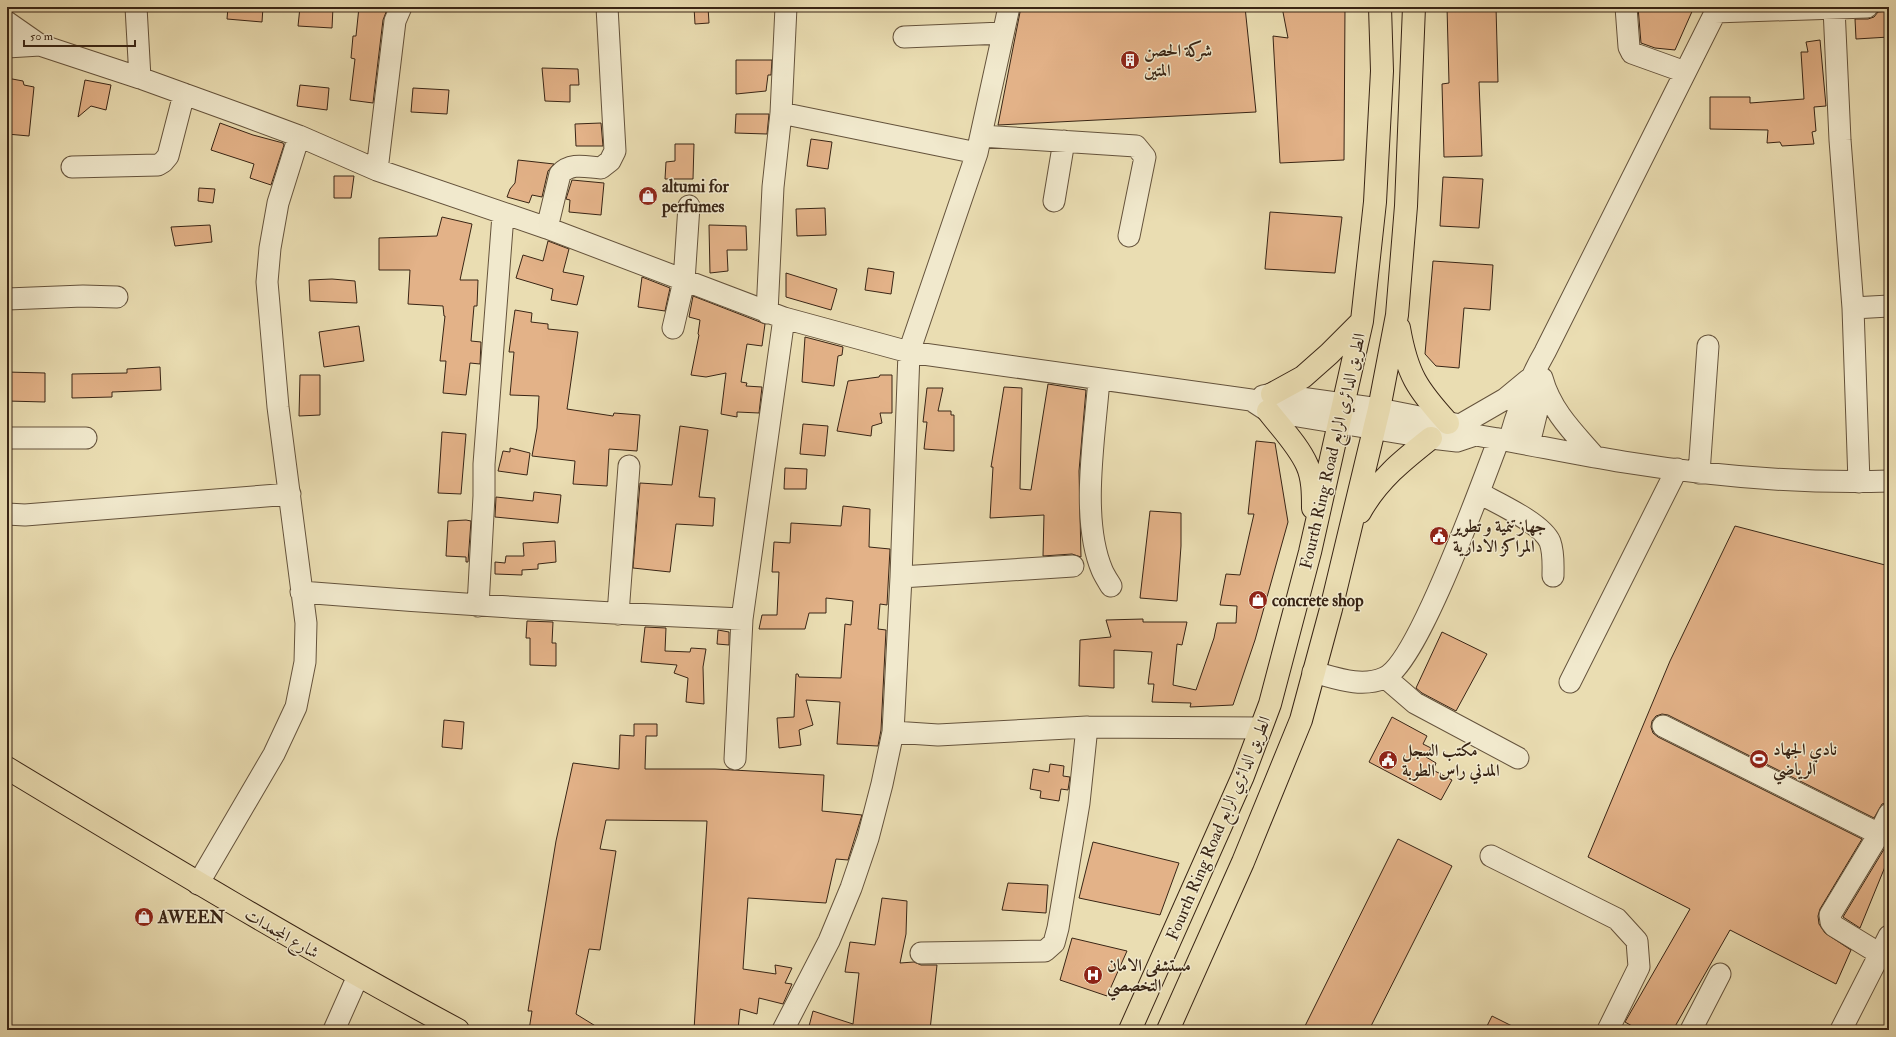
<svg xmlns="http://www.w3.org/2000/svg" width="1896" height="1037" font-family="'IM FELL Double Pica',Amiri,serif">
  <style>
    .building { fill: #e3b288; stroke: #392515 }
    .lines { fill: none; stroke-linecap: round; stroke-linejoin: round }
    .minor-casing { stroke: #65533c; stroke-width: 23 }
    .major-casing { stroke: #392515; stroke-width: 24 }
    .minor { stroke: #f1e9cd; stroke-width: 21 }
    .major { stroke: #eaddb2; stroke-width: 22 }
    .labels { text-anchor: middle; stroke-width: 3; stroke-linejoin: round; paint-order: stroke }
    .poi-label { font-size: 17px; font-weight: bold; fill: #392515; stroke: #f1e9cd; text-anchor: start }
    .street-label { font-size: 17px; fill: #392515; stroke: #f1e9cd }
  </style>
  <rect width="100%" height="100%" fill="#eaddb2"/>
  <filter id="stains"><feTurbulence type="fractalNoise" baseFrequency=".005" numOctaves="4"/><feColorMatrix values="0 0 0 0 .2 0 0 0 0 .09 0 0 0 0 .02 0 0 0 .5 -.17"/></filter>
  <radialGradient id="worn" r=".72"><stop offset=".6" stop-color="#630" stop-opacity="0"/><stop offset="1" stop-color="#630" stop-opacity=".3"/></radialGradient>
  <!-- building -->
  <path class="building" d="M228 7H263L262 22 227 19Z
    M300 7H333L332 28 298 26Z
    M359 7H388L383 20 373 103 350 100 355 59 351 58 353 36H356Z
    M694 7H708L709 23 695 24Z
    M1021 7H1245L1256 112 998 125Z
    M1282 7H1345L1344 160 1280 163 1273 36 1288 38Z
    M1447 7H1496L1498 82H1479L1482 156 1444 157 1442 84 1449 83Z
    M1638 7H1694L1675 50 1655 48 1641 43Z
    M1889 11V37L1856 39 1855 19H1868L1874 17 1878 12Z
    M1820 40 1826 106 1814 107 1816 131 1812 132 1814 144 1782 146 1780 142 1767 143 1768 130 1710 129V97H1750V103L1804 99 1801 52H1808L1806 42Z
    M736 60H772L771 75H768L766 91 736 94Z
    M542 68 578 69 579 85H570V102L545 101Z
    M7 78 23 81 24 85 34 87 29 136 7 134Z
    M85 80 111 85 106 110 91 106 78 117Z
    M300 85 329 88 327 110 297 106Z
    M413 88 449 90 447 114 411 112Z
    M736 114H769L767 134 735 133Z
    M220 123 253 135 283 143 284 145 271 185 250 178 254 164 211 150Z
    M601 123 603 146H576L575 124Z
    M811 139 832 142 828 169 807 166Z
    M675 144H694L693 179H665L666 162 675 161Z
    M518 160 554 164 548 171 542 197 532 195 529 203 507 197 510 189 515 183Z
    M334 176H354L351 198H334Z
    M1443 177 1483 179 1479 228 1440 226Z
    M572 180 604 183 601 215 569 212 570 200 566 199Z
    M199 188 215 189 213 203 198 201Z
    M825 208 826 235 797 236 796 209Z
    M1270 212 1342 217 1335 273 1265 269Z
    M442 217 472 224 460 280H478L477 306H474L471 341 481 342 480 364 470 363 466 395 443 393 446 361H440L445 316H444L443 306 408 304 410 270H379V238L437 236Z
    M210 225 212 242 175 246 171 227Z
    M709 225 746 226 747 250H727L728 271 710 273Z
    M548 241 569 249 563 272 584 276 577 305 551 300 553 289 516 278 523 255 543 261Z
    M1433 261 1493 265 1490 310 1464 308 1459 368 1436 366 1425 354Z
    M868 268 894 272 891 294 865 290Z
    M786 273 837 289 831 310 786 297Z
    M642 277 670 288 665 311 638 307Z
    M332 279 355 281 357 303 310 301 309 280Z
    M693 296 765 324 762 346 747 344 741 382 747 383 746 386 762 387 759 413 737 412V417L721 414 726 373 706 377 691 375 699 335 698 334 700 320 689 317Z
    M515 310 532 313 531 322 548 324V329L578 332 567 409 613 416 614 413 640 415 637 451 609 449 607 486 573 484 575 461 532 456 537 428 539 396 510 395 514 352H509Z
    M359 326 364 361 324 367 319 332Z
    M805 337 843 347 842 355 838 356 834 386 802 382Z
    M160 367 161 390 112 392V397L72 398V374L127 373V369Z
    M7 372 45 373V402L7 401Z
    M300 375H320V415L299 416Z
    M880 375H892V413H880L882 423 872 426 871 436 837 431 848 381 879 377Z
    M1048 384 1086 390 1079 471 1081 557 1072 554 1043 556 1044 515 990 518 993 467H991L1004 387 1022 388 1020 489 1031 490Z
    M927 388H943L938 411H951V415H954V451L924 449 927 422H923Z
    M803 424 828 426 825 456 800 454Z
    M680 426 708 430 699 497 715 498 713 526 676 524 670 572 633 568 640 483 672 485Z
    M442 432 466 434 461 494 438 493Z
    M1256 441 1275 443 1288 522 1255 640 1233 705 1190 707 1191 703 1152 702 1154 684H1148L1152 652 1114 650V688L1079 686 1080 640 1111 637 1106 620 1143 619V622H1187L1182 645 1177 644 1173 685 1196 690 1214 638 1217 623H1236L1237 606 1220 605 1226 574 1240 575 1254 514H1248Z
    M510 448 530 453 527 475 498 471 503 451 510 452Z
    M785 468 807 469 806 489H784Z
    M534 492 561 495 558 523 495 517 496 497 533 501Z
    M843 506 870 509 869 547 890 549 887 605 880 604 878 629 886 630 881 730 878 746 837 744 840 702 806 700 813 725 799 730 801 745 779 748 777 718 794 717 796 674H798L799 677 841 678 845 624 851 625 853 601 826 598V613H809L805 629H759L762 615H777L779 572H772L774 542 790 543 791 523 841 526Z
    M1150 511 1181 513V546L1177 601 1140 598Z
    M466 520 471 521 468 562H466V557L446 556 448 521Z
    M1735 526 1889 566V802L1882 804 1874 818 1668 715 1662 714 1656 716 1652 721 1651 727 1653 733 1658 737 1862 839 1820 909 1818 916 1819 924 1825 933 1851 950 1836 984 1730 930 1673 1030H1639L1625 1022 1690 909 1588 857 1670 661Z
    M555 541 556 562 538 564V569L522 570V575L495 574V562L505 563 506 556H524L523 543Z
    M527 621 553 622 552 643H556V666L530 665V638H526Z
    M645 627 666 628 665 651 690 652 691 648 706 649 703 667 704 704 686 702 688 678 674 673 677 665 641 662Z
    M718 630 729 632V645L717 644Z
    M1442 632 1487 654 1456 711 1422 693 1416 688Z
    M1392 717 1427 736 1423 744 1431 748 1426 757 1436 763 1433 770 1452 780 1441 800 1369 762Z
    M444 720 464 722 462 749 442 747Z
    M634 724H657V736H646L645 769H715L824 775 822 811 862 815 848 860 836 859 826 903 748 898 743 969 776 974 775 965 792 968 785 983 792 984 783 1004 759 998 757 1014 740 1009 738 1030H694L707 821 606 820 600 849 616 851 600 950 589 949 576 1014 602 1030H529L532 1011H528L556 841 573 763 619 769 620 735 634 736Z
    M1050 764 1064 766 1063 776 1070 777 1068 790 1061 789 1059 801 1040 798 1041 791 1030 789 1033 769 1049 772Z
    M1398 839 1452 866 1369 1030H1303Z
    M1889 841V857L1860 928 1843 917Z
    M1093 842 1179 863 1160 915 1079 898Z
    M1008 883 1048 885 1046 913 1002 910Z
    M882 898 907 901 906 934 900 963 914 962 921 965H937L930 1030H808L813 1011 853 1024 859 973 845 972 850 942 875 945Z
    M1072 938 1127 951 1107 996 1060 980Z
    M1492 1016 1520 1030H1485Z"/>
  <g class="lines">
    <!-- minor casing -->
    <g class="minor-casing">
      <path id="minor" d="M136 7 140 78
        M1626 7 1629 47 1632 53 1685 72
        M1834 8 1840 140 1853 308 1859 482
        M1715 12 1867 7
        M7 22 40 45 140 78 245 116 299 136 377 170 547 228 784 318 909 352 1251 400 1268 411 1431 438 1457 441 1475 435
        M904 37 1003 33
        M7 47 40 45
        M781 113 977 153
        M981 136 1136 146 1145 157 1129 236
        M72 167 158 165 163 162 168 156 184 94
        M377 170 395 21 401 7
        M1054 201 1064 141
        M547 228 560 174C571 162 586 167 601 168L610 161 615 151 607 7
        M7 299 83 296 117 297
        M1853 308 1889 306
        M767 313 773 187 781 113 786 7
        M673 328 684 281 689 206
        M1542 378C1551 411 1574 433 1595 457
        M1099 379C1095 435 1080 518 1102 570 1104 575 1108 581 1111 586
        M1263 396 1272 394 1379 409 1460 425 1475 435C1524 443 1574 454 1624 462 1711 476 1800 484 1889 481
        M1460 425 1505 399 1528 380
        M7 438H86
        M1509 441C1518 409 1528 381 1545 352L1718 7
        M1529 444 1538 407 1542 381
        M1699 473 1708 346
        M1479 493C1497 503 1542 523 1550 542 1554 553 1553 565 1553 576
        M7 514 25 515 290 494
        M901 577 1073 566
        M301 592C448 604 595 613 742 619L784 318
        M478 606 484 496V464L503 215
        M618 614 629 466
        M1313 672C1336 678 1361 688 1384 678 1418 664 1483 480 1499 439
        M1386 678 1415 703 1518 758
        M1570 682 1677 469
        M1663 726 1879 834
        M893 732 938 735 1087 727 1261 728
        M735 759 742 619
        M1491 856 1617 919 1637 941 1639 967 1608 1030
        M198 884 274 754 296 707 305 662 306 623 278 407 267 282 270 248 278 203 299 136
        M921 953 1045 951 1054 943 1058 928 1079 803 1087 727
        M1880 954 1834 926 1831 922 1830 915 1879 834 1889 814
        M334 1030 358 976
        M783 1030 829 941 851 888 868 838 882 784 893 732 901 577 909 352 977 153 1009 7
        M1691 1030 1720 974
        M1841 1030 1889 936"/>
    </g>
    <!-- major casing -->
    <g class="major-casing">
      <path id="major" d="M1399 328C1407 374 1417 389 1448 423
        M1272 394 1303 377 1329 354 1362 321
        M1268 411C1281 428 1298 445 1307 465 1313 478 1313 494 1313 508
        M1360 512C1378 480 1403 460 1431 438
        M7 768C156 858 305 948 458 1030
        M1130 1030 1243 776 1270 704 1310 552 1362 321 1375 202 1382 71 1380 7
        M1168 1030 1243 862 1301 720 1331 609 1379 409 1397 315 1406 206 1414 7"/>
    </g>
    <!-- minor -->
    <use href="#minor" class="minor"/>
    <!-- major -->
    <use href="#major" class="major"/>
  </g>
  <!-- icons -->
  <defs>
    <g id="building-disc" transform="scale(1)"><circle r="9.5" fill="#8f2418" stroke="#f1e9cd"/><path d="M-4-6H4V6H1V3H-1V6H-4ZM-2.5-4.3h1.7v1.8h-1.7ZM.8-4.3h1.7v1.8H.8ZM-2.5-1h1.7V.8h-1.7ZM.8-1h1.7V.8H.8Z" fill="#fff"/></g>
    <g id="shop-disc" transform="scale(1)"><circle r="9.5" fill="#8f2418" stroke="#f1e9cd"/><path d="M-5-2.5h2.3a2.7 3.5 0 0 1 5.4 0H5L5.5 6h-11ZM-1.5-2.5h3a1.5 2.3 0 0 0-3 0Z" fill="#fff"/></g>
    <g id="civic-disc" transform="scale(1)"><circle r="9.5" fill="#8f2418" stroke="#f1e9cd"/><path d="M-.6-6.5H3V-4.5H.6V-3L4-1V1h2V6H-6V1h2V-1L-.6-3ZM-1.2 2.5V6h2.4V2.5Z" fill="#fff"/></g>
    <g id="stadium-disc" transform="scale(1)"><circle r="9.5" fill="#8f2418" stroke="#f1e9cd"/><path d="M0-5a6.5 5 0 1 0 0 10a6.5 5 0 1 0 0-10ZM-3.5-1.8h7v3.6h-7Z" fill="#fff"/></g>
    <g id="hospital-disc" transform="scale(1)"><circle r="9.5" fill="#8f2418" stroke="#f1e9cd"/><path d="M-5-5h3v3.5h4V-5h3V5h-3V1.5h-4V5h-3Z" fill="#fff"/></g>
  </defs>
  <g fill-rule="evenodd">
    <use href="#building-disc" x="1130" y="60"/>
    <use href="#shop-disc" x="648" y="196"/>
    <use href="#civic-disc" x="1439" y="536"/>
    <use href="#shop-disc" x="1258" y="600"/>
    <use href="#stadium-disc" x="1759" y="759"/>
    <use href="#civic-disc" x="1388" y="760"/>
    <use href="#shop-disc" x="144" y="917"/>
    <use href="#hospital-disc" x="1093" y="975"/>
  </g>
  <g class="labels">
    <!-- poi labels -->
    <g class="poi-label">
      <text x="1144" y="56">شركة الحصن<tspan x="1144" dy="20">المتين</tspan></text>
      <text x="662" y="192">altumi for<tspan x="662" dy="20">perfumes</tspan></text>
      <text x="1453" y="532">جهاز تنمية و تطوير<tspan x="1453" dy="20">المراكز الادارية</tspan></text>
      <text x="1272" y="606">concrete shop</text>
      <text x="1773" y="755">نادي الجهاد<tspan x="1773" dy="20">الرياضي</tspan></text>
      <text x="1402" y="756">مكتب السجل<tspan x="1402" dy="20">المدني راس الطوبة</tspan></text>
      <text x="158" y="923">AWEEN</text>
      <text x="1107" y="971">مستشفى الامان<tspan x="1107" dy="20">التخصصي</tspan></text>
    </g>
    <!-- street labels -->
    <g class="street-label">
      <text transform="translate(1332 451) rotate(-77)" y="6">Fourth Ring Road الطريق الدائري الرابع</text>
      <text transform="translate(1218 828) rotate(-67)" y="6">Fourth Ring Road الطريق الدائري الرابع</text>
      <text transform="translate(282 933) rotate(30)" y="6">شارع المجمدات</text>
    </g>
  </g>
  <!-- margin -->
  <rect width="1896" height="1037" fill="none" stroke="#eaddb2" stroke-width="24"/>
  <rect x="8" y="8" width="1880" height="1021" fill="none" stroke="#392515" stroke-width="2"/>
  <rect x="12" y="12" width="1872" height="1013" fill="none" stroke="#392515"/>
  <!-- scale -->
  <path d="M24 40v6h111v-6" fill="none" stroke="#392515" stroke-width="2"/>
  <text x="30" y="40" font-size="12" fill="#392515" stroke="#f1e9cd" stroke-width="3" paint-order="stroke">50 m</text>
  <rect width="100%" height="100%" filter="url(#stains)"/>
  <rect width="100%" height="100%" fill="url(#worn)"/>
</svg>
